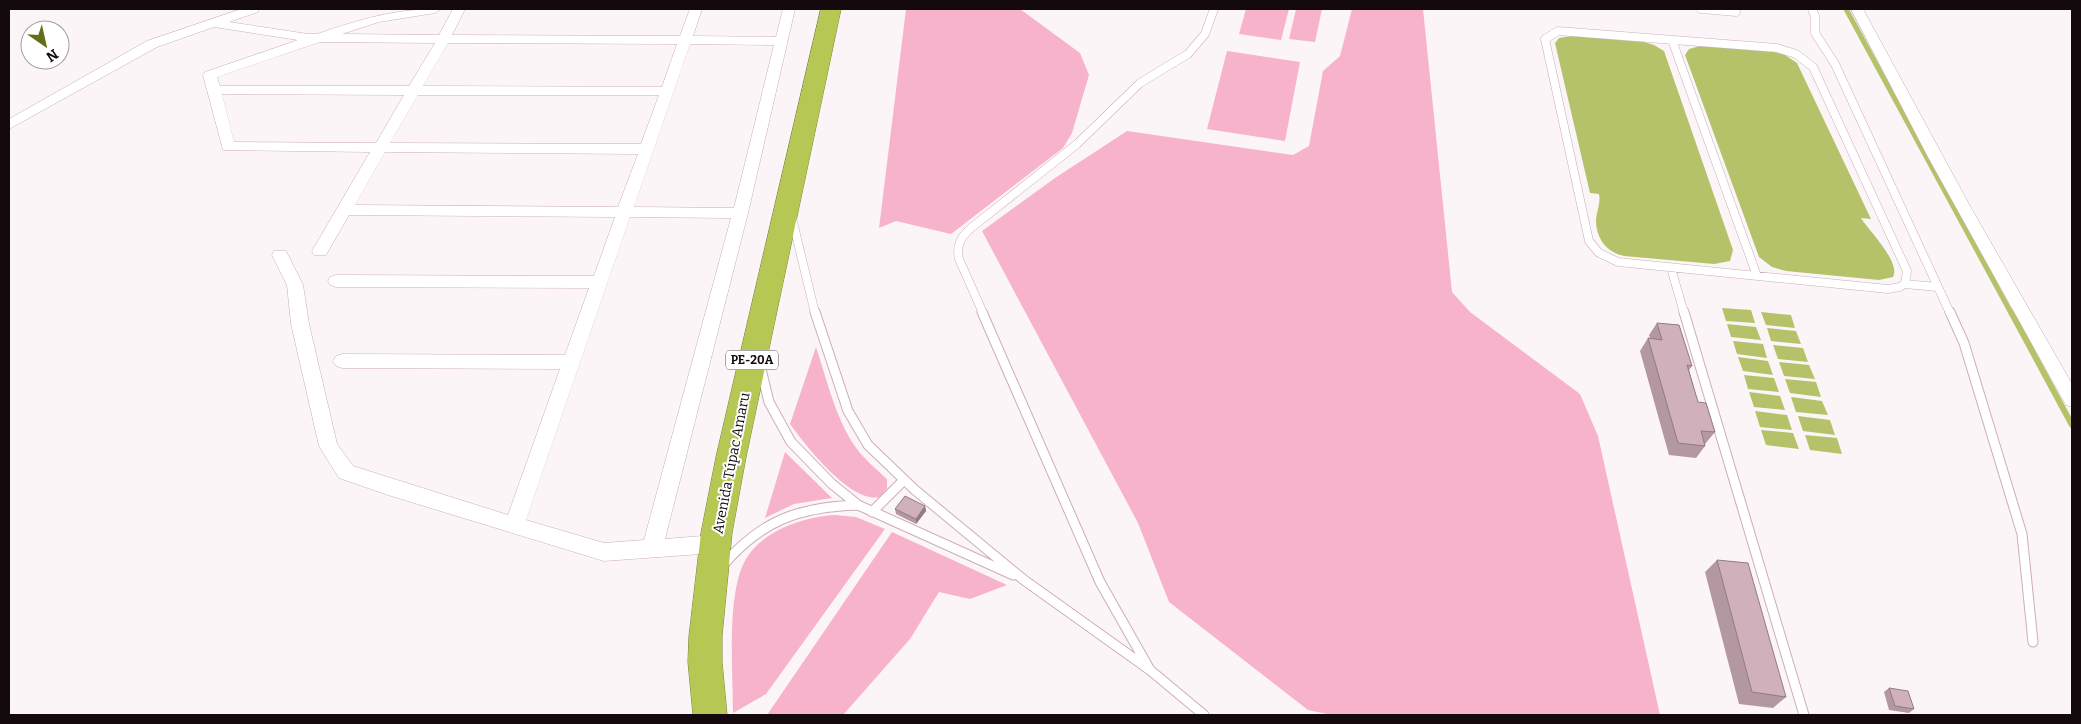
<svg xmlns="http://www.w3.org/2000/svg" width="2081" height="724" font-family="Bitter,serif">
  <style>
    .green { fill: #f8b3cc }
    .water { fill: #b5c26a }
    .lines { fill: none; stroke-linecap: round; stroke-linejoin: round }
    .stream-far1 { stroke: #b5c26a; stroke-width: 5 }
    .stream { stroke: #b5c26a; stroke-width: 6 }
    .lane-far1-casing { stroke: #cdadb8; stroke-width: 9 }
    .lane-casing { stroke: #cdadb8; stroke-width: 11 }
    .street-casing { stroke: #cdadb8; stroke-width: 1 }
    .highway-casing { stroke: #7e843a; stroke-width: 1 }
    .lane-far1 { stroke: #fff; stroke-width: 8 }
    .lane { stroke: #fff; stroke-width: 9 }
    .street { fill: #fff; fill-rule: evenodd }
    .highway { fill: #b7c753; fill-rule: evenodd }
    .wall { fill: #b397a1 }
    .shaded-wall { fill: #927b83 }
    .building { fill: #d0b0bb; stroke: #927b83 }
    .labels { text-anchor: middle; stroke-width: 4; stroke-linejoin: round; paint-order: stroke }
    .shield { fill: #fff; stroke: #5a5356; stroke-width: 1 }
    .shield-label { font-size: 12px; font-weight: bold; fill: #14090d }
    .street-label { font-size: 14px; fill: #14090d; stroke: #fff }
  </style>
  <rect width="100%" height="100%" fill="#fcf5f7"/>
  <!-- green -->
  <path class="green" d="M906 9H1020L1080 53 1089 75 1072 133 1063 148 951 234 896 221 879 228Z
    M1246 9H1289L1281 40 1239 34Z
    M1296 9H1322L1315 42 1289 39Z
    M1352 9H1423L1452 292 1470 312 1580 394 1598 436 1660 715H1332L1308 710 1169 602 1138 523 982 231 1055 178 1127 131 1293 155 1309 146 1323 71 1340 56Z
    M1227 51 1300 62 1285 141 1207 129Z
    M816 347C827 380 835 416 854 445 863 458 876 469 887 479V489L880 497C851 504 806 446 790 424Z
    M785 452 832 498 794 504 765 518Z
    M835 515 856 517 885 529 766 694 733 713C733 673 726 592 746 559 763 530 804 517 835 515Z
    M892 532 1007 585 970 599 939 592 910 639 843 715H767Z"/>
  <!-- water -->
  <path class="water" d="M1572 36 1644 42 1654 45 1664 51 1733 250 1730 261 1714 264 1624 256C1607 252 1597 240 1596 222 1596 212 1601 204 1599 194L1590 193 1555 43 1559 38Z
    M1700 46 1774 52 1785 55 1797 63 1871 219 1861 218C1869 231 1901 262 1893 277L1879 280 1786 271 1772 267 1759 257 1685 55 1689 49Z
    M1722 308 1751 310 1755 323 1726 321Z
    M1761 312 1791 315 1795 328 1766 325Z
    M1727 324 1756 327 1761 340 1731 337Z
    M1767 328 1796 331 1801 344 1771 341Z
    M1733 341 1763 344 1767 358 1737 354Z
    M1773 345 1803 348 1808 362 1778 359Z
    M1738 357 1768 361 1773 375 1743 371Z
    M1779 362 1809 365 1815 379 1784 376Z
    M1744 375 1774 378 1779 392 1748 389Z
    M1785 379 1816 382 1821 397 1790 393Z
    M1749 392 1780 396 1785 410 1754 407Z
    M1791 397 1822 401 1828 415 1796 412Z
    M1755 411 1787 415 1792 430 1760 427Z
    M1798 416 1830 420 1835 435 1803 431Z
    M1761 430 1793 433 1799 449 1766 445Z
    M1805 435 1837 438 1842 454 1810 450Z"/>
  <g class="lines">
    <!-- stream-far1 -->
    <path class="stream-far1" d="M1846 9 2011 313"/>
    <!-- stream -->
    <path class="stream" d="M2011 312 2072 425"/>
    <!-- lane-far1 casing -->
    <g class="lane-far1-casing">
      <path id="lane-far1" d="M1701 9 1736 12 1735 9
        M1812 9 1815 16V33L1835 64 1950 313
        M1558 31 1777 48 1796 54 1813 67 1907 271 1905 283 1900 287 1888 289 1618 262 1599 253 1589 241 1545 39Z
        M1672 40 1757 276
        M792 218 815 313
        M1671 268 1684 313
        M1905 284 1937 287
        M983 313 959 259C956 245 961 237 971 228L1077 144 1140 83 1188 54 1205 34 1214 9"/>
    </g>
    <!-- lane casing -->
    <g class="lane-casing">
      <path id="lane" d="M815 312 848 411 868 445 915 490 1024 580 1150 670 1204 715
        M982 312 1100 582 1150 670
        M1684 312 1804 715
        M1950 312 1964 343 2022 534 2033 642
        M761 369 769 402 791 442 832 484 858 505 1013 575
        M872 512 904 480
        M723 565C762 520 799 507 858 505"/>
    </g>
    <!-- street casing -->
    <g class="street-casing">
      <path id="street" d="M241 9H259L258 12 229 22 308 34H317C362 19 393 9 441 9L435 13 379 22 342 34 439 35 453 9H465L452 35 680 36 690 9H702L693 36 776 37 783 9H795L748 213 665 539 715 535 722 538 725 544 722 550 715 553 604 561 388 495 339 478 319 446 291 324 287 285 272 255 274 251H286L303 285 309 324 337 444 353 466 508 515 560 369 342 368 336 366 333 361 336 356 342 354 565 355 589 288 336 287 330 285 328 281 330 277 336 275 594 276 615 217 349 215 326 255H314L312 251 370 152 223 150 203 75 205 72 298 40 214 27 157 47 9 129V119L147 41ZM320 42 435 43 409 86H220L217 77ZM448 43 677 44 662 87 423 86ZM690 44 774 45 734 208 634 207ZM222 94 404 95 376 143 234 142ZM418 95H659L641 144 390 143ZM385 152 638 154 618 207 355 205ZM630 217 731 218 644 540 604 543 526 520Z
        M1851 9H1863L1970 206 2072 384V407L2066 405 1928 157Z"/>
    </g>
    <!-- highway casing -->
    <g class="highway-casing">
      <path id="highway" d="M821 9H841L746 457 732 533 722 636V662L727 715H693L688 662 689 636 701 533 716 457Z"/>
    </g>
    <!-- lane-far1 -->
    <use href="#lane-far1" class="lane-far1"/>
    <!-- lane -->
    <use href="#lane" class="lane"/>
    <!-- street -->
    <use href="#street" class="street"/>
    <!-- highway -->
    <use href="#highway" class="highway"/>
  </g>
  <!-- wall -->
  <path class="wall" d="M1657 323 1692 366 1689 370 1698 402 1715 432 1705 444V446L1696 458 1669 455 1640 351 1648 338H1650L1649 335Z
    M925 506 926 511 916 524 896 514 895 509Z
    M1717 560 1786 697 1773 708 1739 704 1705 572Z
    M1889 688 1914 709 1909 713 1889 710 1884 692Z"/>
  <!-- shaded-wall -->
  <path class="shaded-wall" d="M925 506 926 511 916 524V519Z"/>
  <!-- building -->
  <path class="building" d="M1657 323 1679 325 1692 366 1687 365 1698 402 1706 403 1715 432 1701 431 1705 446 1678 443 1648 338 1662 340Z
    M905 496 925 506 916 519 895 509Z
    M1717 560 1748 563 1786 697 1752 692Z
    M1889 688 1908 691 1914 709 1895 706Z"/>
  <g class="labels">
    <!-- shield labels -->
    <rect class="shield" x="726" y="350.5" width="52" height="19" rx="4"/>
    <g class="shield-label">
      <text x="752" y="364">PE-20A</text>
    </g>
    <!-- street labels -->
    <g class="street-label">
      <text transform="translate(731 463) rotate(-79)" y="5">Avenida Túpac Amaru</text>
    </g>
  </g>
  <!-- border -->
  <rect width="2081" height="724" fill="none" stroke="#14090d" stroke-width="20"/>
  <!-- north arrow -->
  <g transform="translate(45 45) rotate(146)"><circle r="24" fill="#ffffff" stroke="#a19d9e"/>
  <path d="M0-4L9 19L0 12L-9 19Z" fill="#636e16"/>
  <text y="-8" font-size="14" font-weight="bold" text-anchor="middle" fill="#14090d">N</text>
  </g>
</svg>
